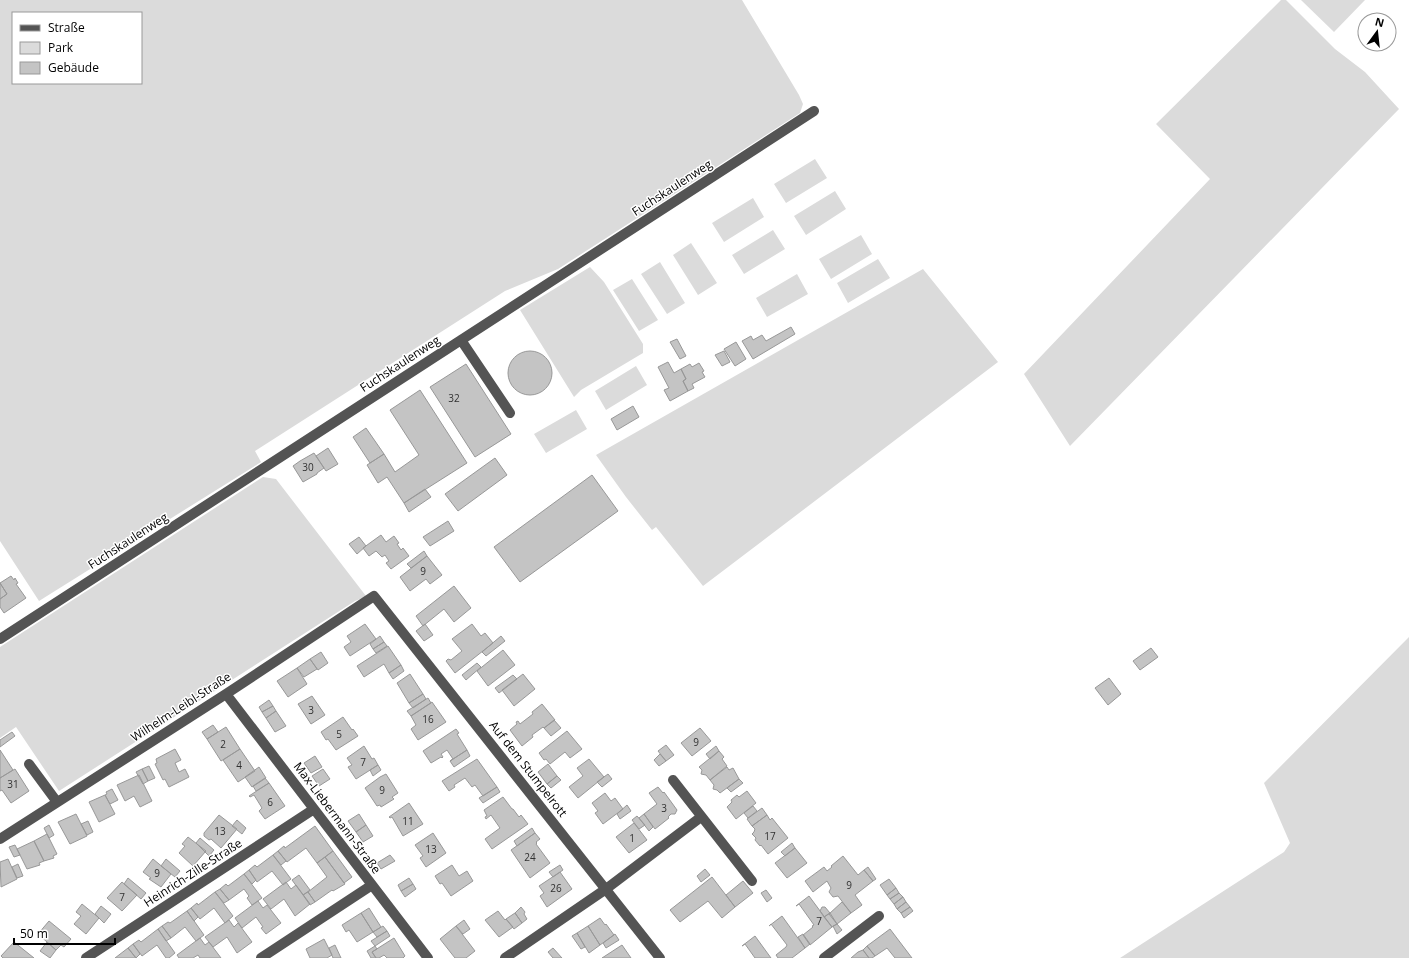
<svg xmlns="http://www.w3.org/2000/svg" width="1409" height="958" font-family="'Open Sans',sans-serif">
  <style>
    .green { fill: #dbdbdb; fill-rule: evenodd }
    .building { fill: #c4c4c4; stroke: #989898 }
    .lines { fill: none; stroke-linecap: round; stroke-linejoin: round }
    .minor { stroke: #545454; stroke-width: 10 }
    .labels { text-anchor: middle; stroke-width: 3; stroke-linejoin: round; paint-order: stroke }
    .number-label { font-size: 10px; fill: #313131 }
    .street-label { font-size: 12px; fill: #000; stroke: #fff }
  </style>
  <rect width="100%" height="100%" fill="#fff"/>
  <!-- green -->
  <path class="green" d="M0 0H742L799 95 803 104 800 113 558 269 505 291 255 451 261 462 39 601 0 541ZM13 13H141V83H13Z
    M1281 0H1286L1335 49 1365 72 1399 109 1070 446 1024 374 1210 179 1156 124Z
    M1301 0H1365L1334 32Z
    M815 159 827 178 786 203 774 184Z
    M835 191 846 209 806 235 794 216Z
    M753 198 764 217 724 242 712 223Z
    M773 230 785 249 744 274 732 255Z
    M861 235 872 254 831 279 819 259Z
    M691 243 717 283 698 295 673 255Z
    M878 259 890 278 848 303 837 283Z
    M660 262 685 303 667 314 641 274Z
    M590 267 604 282 643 344V353L581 390 574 397 520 310Z
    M923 269 998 362 703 586 656 527 652 530 626 497 596 455Z
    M797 274 808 294 767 317 756 298Z
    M632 279 658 320 639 331 613 290Z
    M636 366 647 385 606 410 595 391Z
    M576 410 587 429 546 453 534 434Z
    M263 477 276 479 366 596 365 597 355 601 59 791 16 727 0 738V647Z
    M1409 637V958H1120L1284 852 1290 843 1264 783Z"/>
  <!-- building -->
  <path class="building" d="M791 327 795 334 753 359 742 341 751 336 753 340 762 335 766 341Z
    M677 339 686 356 680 359 670 342Z
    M736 342 746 359 735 366 724 349Z
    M724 351 730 362 722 366 715 355Z
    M508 373a22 22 0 1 1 44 0a22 22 0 1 1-44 0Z
    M668 362 674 373 681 369 686 379 683 381 688 391 670 401 664 390 669 388 658 367Z
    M699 363 704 371 702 372 705 377 692 384 694 388 688 391 683 381 686 379 681 369 690 364 692 367Z
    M466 364 511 434 475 457 430 387Z
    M420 390 467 463 404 503 387 477 378 483 367 465 384 454 395 472 419 455 390 410Z
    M633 406 639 417 617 430 611 419Z
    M366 428 384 454 370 463 353 437Z
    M328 448 338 464 326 471 316 456Z
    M314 453 324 468 317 473V474L303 482 293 466 300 461Z
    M495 458 507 475 458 511 445 494Z
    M592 475 618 511 520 582 494 547Z
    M425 489 431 497 409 512 404 503Z
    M448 521 454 531 430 546 423 537Z
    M381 535 386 542 394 536 399 543 397 544 401 550 403 548 409 556 391 569 386 563 389 561 385 555 382 557 376 551 369 556 363 548Z
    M359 537 366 546 357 554 349 544Z
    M424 551 427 556 411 568 407 564Z
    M427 556 442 575 430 584 426 579 410 591 400 577Z
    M11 576 14 580 15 578 18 583 16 584 26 598 4 613 0 607V599L7 594 0 583Z
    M0 583 7 594 0 599Z
    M454 586 471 608 454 622 444 609 423 626 416 616Z
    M365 624 376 639 350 656 344 647 351 642 347 636Z
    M425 624 433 635 424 641 416 631Z
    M472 624 481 636 485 633 493 643 455 673 446 661 448 659 451 660 462 651 452 639Z
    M380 636 384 642 373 649 370 644Z
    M501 636 505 641 486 656 482 652Z
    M384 642 387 646 376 653 373 649Z
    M388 646 401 665 389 673 384 664 364 677 357 666Z
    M1151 648 1158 657 1140 670 1133 661Z
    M503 650 515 665 488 686 477 671Z
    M321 652 328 663 318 670 310 659Z
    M310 659 317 669 304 677 297 668Z
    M477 663 481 667 466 680 462 675Z
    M401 665 404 671 393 679 389 673Z
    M297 668 307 684 288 697 277 681Z
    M410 674 423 694 409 703 397 683Z
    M523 674 535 689 514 706 502 690Z
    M513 675 517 679 499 693 495 688Z
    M1109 678 1121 694 1108 705 1095 688Z
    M423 694 426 699 413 708 409 703Z
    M312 696 325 715 311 724 298 704Z
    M428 698 431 703 411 716 407 711Z
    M269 700 273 706 262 712 259 707Z
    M432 702 446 722 418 740 411 729 416 725 411 716Z
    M542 704 555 720 544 728 543 727 532 735 533 737 522 746 510 730 517 724 516 722 518 721 520 724 533 714 532 712Z
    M273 706 276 711 266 718 262 712Z
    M276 711 286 726 275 732 266 718Z
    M343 717 352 730 353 729 358 736 336 750 328 739 326 740 321 732Z
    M554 720 561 728 551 736 544 728Z
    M213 725 218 732 207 739 202 732Z
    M226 727 240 749 221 761 207 739Z
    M700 728 711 741 692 756 681 743Z
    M456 729 459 733 457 734 467 750 450 761 453 759 447 750 441 754 443 757 442 758 441 757 431 763 423 751Z
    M567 731 582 749 570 758 565 752 550 764 546 759 544 760 539 753Z
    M12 732 15 736 0 747V740Z
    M666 745 674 755 666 761 658 751Z
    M364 746 372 759 374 758 378 765 356 779 348 767 352 765 347 758Z
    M716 746 719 751 710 759 706 754Z
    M175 749 181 760 175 763 179 772 185 769 189 777 169 787 165 779 163 780 155 764 157 763 156 759Z
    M240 749 255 771 238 782 223 760Z
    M0 750 13 770 0 778Z
    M467 750 470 756 454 767 450 761Z
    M719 751 724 757 722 759 727 766 710 780 706 775 701 774 702 770 699 767Z
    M660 754 666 761 659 766 654 760Z
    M315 756 322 767 311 773 304 763Z
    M477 759 497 787 483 796 475 785 472 787 465 778 454 785 455 787 449 791 442 781Z
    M589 759 604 777 578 798 569 787 583 776 577 768Z
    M548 764 557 776 547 784 538 772Z
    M378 765 381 770 373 776 370 770Z
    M149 766 155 778 148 781 142 769Z
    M259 767 266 778 252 787 245 777Z
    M727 767 729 770 733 768 739 779 720 793 717 790 713 789 714 785 710 780Z
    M15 769 29 791 11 803 2 790 0 791V778Z
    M142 769 148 781 143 784 136 772Z
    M323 769 330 779 319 786 312 776Z
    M386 774 398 793 392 797 394 799 381 807 380 805 377 806 365 788 380 777Z
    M608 774 612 779 602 787 597 782Z
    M139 775 152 801 140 807 134 796 125 801 117 785Z
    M557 776 561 780 551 788 547 784Z
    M265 778 269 783 256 791 253 786Z
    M739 779 743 783 731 792 727 788Z
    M269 783 285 806 265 819 259 811 262 808 254 795 250 797 249 796Z
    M497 787 500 792 483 803 479 798Z
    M658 787 663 793 664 792 677 810 675 814H671L668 817 669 818 655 829 644 814 657 804 649 793Z
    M112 789 118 800 110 804 105 795 107 794 106 792Z
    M747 791 756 803 736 819 727 807 732 802 731 800 737 795 739 797Z
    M605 793 611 801 615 798 623 809 603 824 595 813 598 811 592 803Z
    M105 795 115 814 99 822 89 802Z
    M503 797 512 809H513L519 817 521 815 528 824 492 849 485 839 500 828 491 815 486 819 485 817 487 816 484 810Z
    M409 803 423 824 403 836 392 817 390 818 389 817Z
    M627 805 631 811 620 819 617 814Z
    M753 806 757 811 748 818 744 813Z
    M762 808 767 815 752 826 747 819Z
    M76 814 87 836 70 844 58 822Z
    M359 814 366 825 356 832 348 821Z
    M644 814 653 827 649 831 639 818Z
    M219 815 237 829 221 848 211 839 209 840 204 836V833Z
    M767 815 770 820 772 818 788 838 768 854 761 845 760 846 755 840 756 838 752 834 754 832 755 829 752 826Z
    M637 816 645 825 639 829 632 820Z
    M237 820 246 828 242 834 232 826Z
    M88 821 93 832 87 835 81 824Z
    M634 823 647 840 629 853 616 837Z
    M49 825 54 835 49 838 44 828Z
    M366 825 373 836 363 842 356 832Z
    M315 826 333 851 317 863 306 848 287 862 278 851 284 846 285 848Z
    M532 828 535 833 517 846 514 841Z
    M433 833 446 853 426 867 420 858 423 856 415 845Z
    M535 833 540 839 536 842 537 843 536 844 550 863 530 878 511 850Z
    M47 834 57 854 53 856 54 858 44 861 34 841Z
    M188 837 206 851 193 866 179 853 185 846 182 844Z
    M200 838 214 850 209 856 196 843Z
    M34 841 44 861 39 863 40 865 27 869 17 849Z
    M792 843 795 848 785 856 781 852Z
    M15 845 20 855 14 857 9 847Z
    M795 848 807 863 787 878 775 863Z
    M278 851 286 861 281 865 273 855Z
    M333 851 352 877 344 883 325 857Z
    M273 855 291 879 283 885 272 871 257 882 249 870 255 865 257 867Z
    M390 855 395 861 381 869 377 863Z
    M843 856 858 875 864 870 873 881 855 895 862 905 851 913 838 896 833 897 829 892 831 888 827 881 813 892 805 881 824 867 827 871 832 867 831 866Z
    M325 857 345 884 333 891 332 890 315 902 308 892 327 877 317 863Z
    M8 859 17 879 1 887 0 862Z
    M153 859 171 874 161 887 149 879 151 878 143 872Z
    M166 859 180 871 175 877 161 866Z
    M18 864 23 876 17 878 12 867Z
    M452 865 459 876 467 871 473 881 451 896 442 883 440 884 435 876Z
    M560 865 563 870 553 877 549 872Z
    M868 867 876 879 873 881 864 870Z
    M705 869 710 875 701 882 697 876Z
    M249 870 256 880 252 884 244 874Z
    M560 872 572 889 547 907 540 896 544 893 539 886Z
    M244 874 262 898 252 905 247 898 249 896 244 889 229 900 220 889 226 884 228 886Z
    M299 875 310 890 303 895 292 880Z
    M712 877 735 907 722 918 708 901 680 922 670 910Z
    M128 878 146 893 141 899 124 884Z
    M409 878 413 884 401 891 398 885Z
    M889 879 896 888 887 895 880 885Z
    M743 881 753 893 735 907 726 895Z
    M122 882 137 895 122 911 107 898Z
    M286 882 291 889 296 885 310 904 295 916 284 899 271 909 263 899Z
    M413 884 416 889 405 897 401 891Z
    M896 888 899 893 890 899 887 895Z
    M220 889 229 900 224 903 215 892Z
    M766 890 772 898 767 902 761 893Z
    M215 892 233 916 225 923 214 908 200 919 191 908 197 903 198 905Z
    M308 892 315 902 310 905 303 895Z
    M899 893 903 897 894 904 890 899Z
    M809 896 832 927 810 945 803 935 813 927 812 926 814 925 799 904 796 906Z
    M903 897 906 902 897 909 894 904Z
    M258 901 263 908 267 905 281 923 266 934 261 928 263 927 256 917 242 928 235 918Z
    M842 902 851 913 837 924 829 914Z
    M906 902 910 907 901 913 897 909Z
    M82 904 99 918 86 934 74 924 81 916 76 912Z
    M101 906 111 914 104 923 95 914Z
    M521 907 525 912 524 914 527 919 522 923 515 913Z
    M822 907H825L830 913 824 917 820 911Z
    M910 907 913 911 904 918 901 913Z
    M191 908 198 917 194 921 187 911Z
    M369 908 381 927 373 932 361 913Z
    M187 911 204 935 196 941 185 927 171 938 162 926 168 922 170 923Z
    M498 911 505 920 506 919 513 927 499 937 485 920Z
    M361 913 373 932 357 942 349 930 346 932 342 925Z
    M515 913 522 923 514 929 506 919Z
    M830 913 837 924 832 927 824 917Z
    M782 916 805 948 792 958H778L776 955 786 947 787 945 771 924 769 926Z
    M600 918 605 925 606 924 614 935 600 945 588 926Z
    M229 920 234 927 238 923 252 942 237 953 227 937 213 947 205 937Z
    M464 920 470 929 463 934 456 926Z
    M49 921 71 939 64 947 61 945 56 950 38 934Z
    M837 924 842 930 837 934 833 926Z
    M162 926 171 938 166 941 158 929Z
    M383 926 387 931 377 937 373 932Z
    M456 926 475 951 466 958H455L440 939Z
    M588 926 600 945 589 953 577 933Z
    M158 929 175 953 169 958H166L157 945 142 956 133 944 139 940 141 942Z
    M890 929 912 958H895L887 948 875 956 867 946Z
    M387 931 390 936 375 946 371 941Z
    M577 933 585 947 581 949 572 936Z
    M615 934 619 940 606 948 603 943Z
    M803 934 810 944 805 948 798 937Z
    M755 936 771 958H755L745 944 742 946Z
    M200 938 205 945 209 942 221 958H200L198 955 193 958H179L177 955Z
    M394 938 405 956 403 958H387L384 955 379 958H376L372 952Z
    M324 939 332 955 327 958H310L306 949Z
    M14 942 34 958H3L1 956Z
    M47 942 56 950 50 958 40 951Z
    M133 944 140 954 136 958 128 948Z
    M335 945 341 958H333L329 948Z
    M622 945 631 958H602Z
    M375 946 377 949 372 952 376 958H371L367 951Z
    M867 946 875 956 872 958H869L863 950Z
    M128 948 136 958H115Z
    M553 948 562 958H553L548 952Z
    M863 950 869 958H851L858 952Z"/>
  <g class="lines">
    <!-- minor -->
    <path class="minor" d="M461 340 510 413
      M0 639 814 111
      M226 694 428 958
      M29 764 57 802
      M673 780 752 881
      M0 839 226 694 374 596 660 958
      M86 958 314 809
      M261 958 372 885
      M505 958 606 889 701 817
      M824 958 879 916"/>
  </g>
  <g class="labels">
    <!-- number labels -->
    <g class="number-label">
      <text x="454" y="402">32</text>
      <text x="308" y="471">30</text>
      <text x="423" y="575">9</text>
      <text x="311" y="714">3</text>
      <text x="428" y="723">16</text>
      <text x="339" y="738">5</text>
      <text x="696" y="746">9</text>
      <text x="223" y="748">2</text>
      <text x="363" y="766">7</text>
      <text x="239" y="769">4</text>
      <text x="13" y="788">31</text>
      <text x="382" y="794">9</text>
      <text x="270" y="806">6</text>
      <text x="664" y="812">3</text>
      <text x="408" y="825">11</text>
      <text x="220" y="835">13</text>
      <text x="770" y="840">17</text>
      <text x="632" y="842">1</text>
      <text x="431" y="853">13</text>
      <text x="530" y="861">24</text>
      <text x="157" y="877">9</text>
      <text x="849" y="889">9</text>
      <text x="556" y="892">26</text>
      <text x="122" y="901">7</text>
      <text x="819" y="925">7</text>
    </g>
    <!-- street labels -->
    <g class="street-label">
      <text transform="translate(672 188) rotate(-33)" y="4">Fuchskaulenweg</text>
      <text transform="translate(400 364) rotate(-33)" y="4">Fuchskaulenweg</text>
      <text transform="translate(128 541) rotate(-33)" y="4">Fuchskaulenweg</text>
      <text transform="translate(181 707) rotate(-33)" y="4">Wilhelm-Leibl-Straße</text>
      <text transform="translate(528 769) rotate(52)" y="4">Auf dem Stumpelrott</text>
      <text transform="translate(337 818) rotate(53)" y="4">Max-Liebermann-Straße</text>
      <text transform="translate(193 873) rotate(-33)" y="4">Heinrich-Zille-Straße</text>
    </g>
  </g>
  <!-- legend -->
  <rect x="12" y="12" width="130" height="72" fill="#ffffff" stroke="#999999"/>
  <rect x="20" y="25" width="20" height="6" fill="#545454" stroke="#999999"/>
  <text x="48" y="32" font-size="12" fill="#000000">Straße</text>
  <rect x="20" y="42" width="20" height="12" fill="#dbdbdb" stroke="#999999"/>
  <text x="48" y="52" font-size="12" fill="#000000">Park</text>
  <rect x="20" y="62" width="20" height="12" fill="#c4c4c4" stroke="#999999"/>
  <text x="48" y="72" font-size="12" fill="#000000">Gebäude</text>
  <!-- north arrow -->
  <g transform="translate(1377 32) rotate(15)"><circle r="19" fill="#ffffff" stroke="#999999"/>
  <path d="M0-3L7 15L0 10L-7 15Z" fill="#000000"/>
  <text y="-6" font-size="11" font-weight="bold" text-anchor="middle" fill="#000000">N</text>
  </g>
  <!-- scale -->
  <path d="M14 938v6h101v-6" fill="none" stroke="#000000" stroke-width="2"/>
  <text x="20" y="938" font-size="12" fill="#000000" stroke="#ffffff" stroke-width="3" paint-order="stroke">50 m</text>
</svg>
